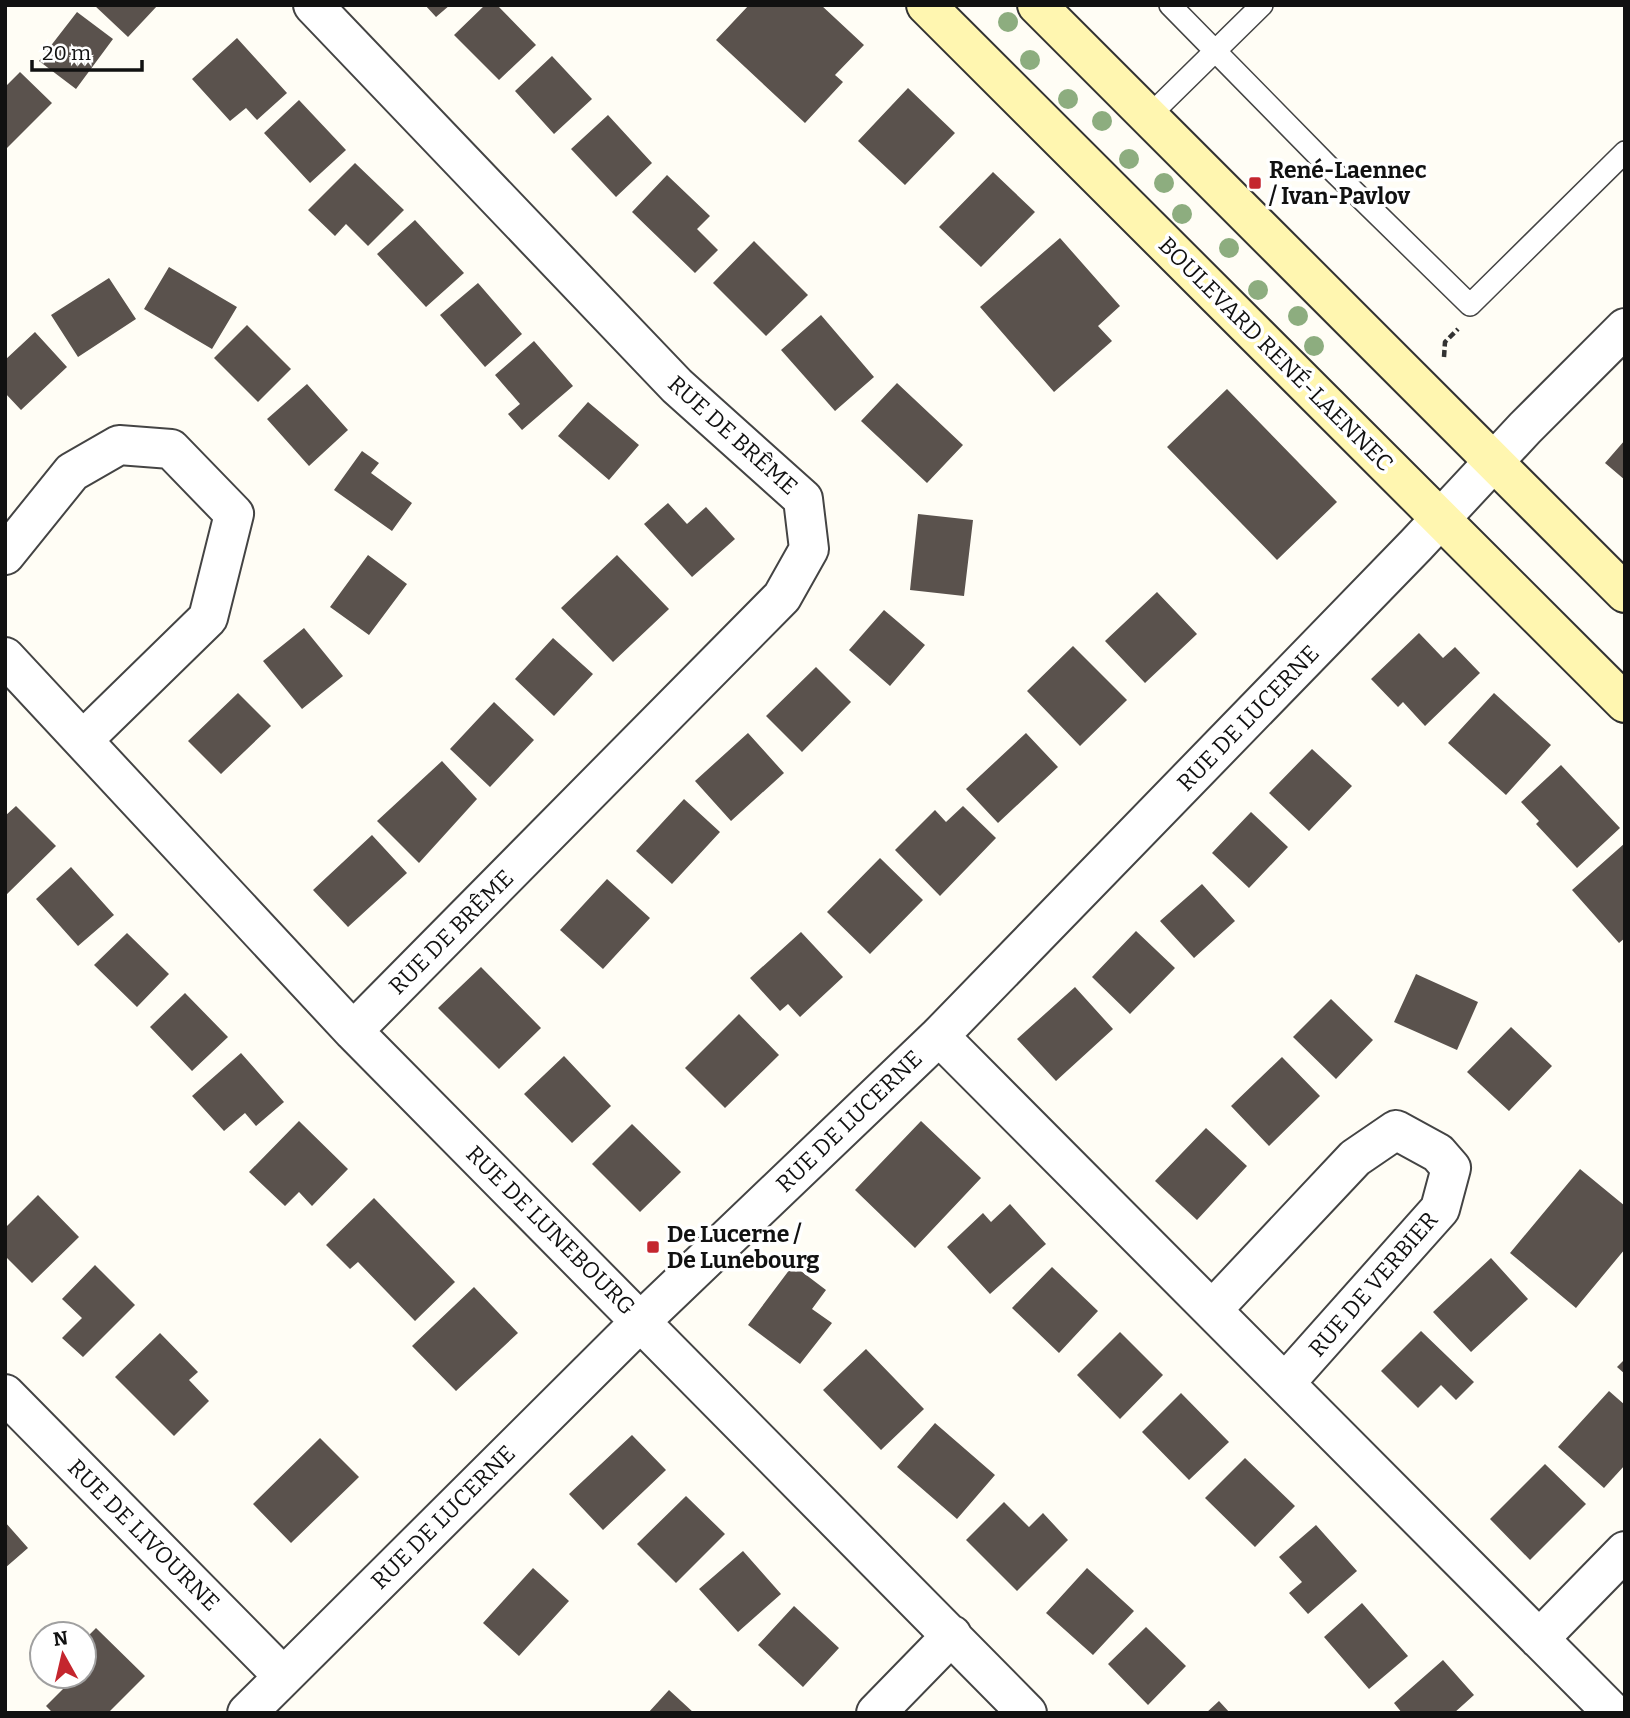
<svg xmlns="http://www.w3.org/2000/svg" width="1630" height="1718" font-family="Bitter,serif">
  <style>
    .building { fill: #5a524d }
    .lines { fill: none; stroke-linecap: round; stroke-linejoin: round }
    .lane-casing { stroke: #444; stroke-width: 24 }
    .street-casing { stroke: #444; stroke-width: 42 }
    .secondary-casing { stroke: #333; stroke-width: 42 }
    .path { stroke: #333; stroke-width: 4.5; stroke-dasharray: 7 3.5; stroke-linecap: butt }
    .lane { stroke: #fff; stroke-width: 21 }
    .street { stroke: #fff; stroke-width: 38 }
    .secondary { stroke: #fff6b0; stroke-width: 38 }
    .tree { fill: #8dad7f }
    .poi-dot { fill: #c4262e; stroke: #fff; stroke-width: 2.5 }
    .labels { text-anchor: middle; stroke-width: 7; stroke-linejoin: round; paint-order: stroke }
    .poi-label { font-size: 23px; font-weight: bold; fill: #111; stroke: #fff; text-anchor: start }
    .street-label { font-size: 23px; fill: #111; stroke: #fff }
  </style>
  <rect width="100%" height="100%" fill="#fffdf5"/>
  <!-- building -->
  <path class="building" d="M94 5H158L128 37Z
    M425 5H450L436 17Z
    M485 5H497L536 45 499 80 454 35Z
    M749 5H821L864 45 835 75 843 82 805 123 716 40Z
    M77 12 113 39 76 89 39 61Z
    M237 38 287 93 257 120 246 108 230 121 192 79Z
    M552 56 592 99 554 134 515 91Z
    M20 72 52 103 5 150V87Z
    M908 88 955 133 905 185 858 141Z
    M299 100 346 150 310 183 264 133Z
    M608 115 652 163 616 197 571 149Z
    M355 163 404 210 368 246 346 224 335 236 308 210Z
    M993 172 1035 212 981 267 939 227Z
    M667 175 710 216 697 229 718 250 695 273 632 212Z
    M415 220 464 273 426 307 377 254Z
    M1060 238 1120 306 1098 326 1112 341 1054 392 980 307Z
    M754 241 808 295 766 336 713 283Z
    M169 267 237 307 212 349 144 309Z
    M109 278 136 319 78 357 51 315Z
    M478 283 522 334 485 367 440 315Z
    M821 315 874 377 835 411 781 350Z
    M247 325 291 369 258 402 214 358Z
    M35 332 67 367 21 410 5 393V360Z
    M534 341 573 386 522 430 508 414 520 404 495 375Z
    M897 383 963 445 927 483 861 421Z
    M307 384 348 430 309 466 267 419Z
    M1227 389 1337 502 1277 560 1167 447Z
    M588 402 639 445 609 480 558 436Z
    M1625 440V480L1605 463Z
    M362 451 379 463 371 473 412 503 392 531 334 490Z
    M668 503 687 524 706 507 735 539 692 577 644 524Z
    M918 514 973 520 964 596 910 590Z
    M368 555 407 584 369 635 330 607Z
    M617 555 669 609 613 662 561 608Z
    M1157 592 1197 634 1145 683 1105 641Z
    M884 610 925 645 890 686 849 650Z
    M304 628 343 676 302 709 263 661Z
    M1419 633 1443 658 1455 647 1480 673 1425 726 1403 702 1398 707 1371 679Z
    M553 638 593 674 554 716 515 679Z
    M1073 646 1127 700 1080 746 1027 691Z
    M816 667 851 702 802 752 766 716Z
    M238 693 271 726 221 774 188 741Z
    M1494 693 1551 745 1506 795 1448 743Z
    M494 702 534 740 490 787 450 749Z
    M748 733 784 773 731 821 695 781Z
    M1026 733 1058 767 998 823 966 789Z
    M1312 749 1352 786 1309 831 1269 793Z
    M442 761 477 799 419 863 377 821Z
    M1561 765 1620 828 1577 868 1536 824 1539 821 1521 802Z
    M684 799 720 832 672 884 636 851Z
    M16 806 56 846 5 896V816Z
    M963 806 996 838 940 896 895 850 935 810 946 822Z
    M1251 812 1288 847 1249 888 1212 853Z
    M372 835 407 873 348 927 313 890Z
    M1625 843V938L1619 943 1572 890Z
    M880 858 923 900 870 954 827 912Z
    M71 867 114 915 78 946 36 899Z
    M607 879 650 918 603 969 560 930Z
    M1202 884 1235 921 1194 958 1160 921Z
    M1136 931 1175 968 1130 1014 1092 977Z
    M801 932 843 977 800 1017 788 1004 780 1011 750 978Z
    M127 933 169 974 137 1007 94 965Z
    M481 967 541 1028 499 1069 438 1008Z
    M1416 974 1478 1002 1457 1050 1394 1022Z
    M1075 987 1113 1029 1056 1081 1017 1039Z
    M185 993 228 1037 192 1071 150 1027Z
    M1331 999 1373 1040 1336 1079 1293 1037Z
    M739 1014 779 1055 725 1108 685 1068Z
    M1511 1027 1552 1066 1509 1111 1467 1072Z
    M241 1053 284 1102 256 1126 245 1113 224 1131 192 1096Z
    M564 1056 611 1106 572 1143 524 1094Z
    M1282 1057 1320 1096 1269 1146 1231 1106Z
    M299 1121 348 1169 312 1206 299 1192 285 1206 249 1172Z
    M921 1121 981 1178 915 1248 855 1190Z
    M632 1124 681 1172 640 1212 592 1164Z
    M1206 1128 1247 1166 1197 1220 1155 1181Z
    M1580 1169 1625 1206V1249L1576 1308 1510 1253Z
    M38 1195 79 1237 32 1283 5 1256V1228Z
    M374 1198 455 1282 415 1321 358 1262 350 1269 326 1245Z
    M1010 1204 1046 1244 990 1294 947 1247 983 1213 991 1222Z
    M1491 1258 1528 1299 1471 1352 1433 1312Z
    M95 1265 135 1305 83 1357 62 1338 82 1318 62 1299Z
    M793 1265 826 1290 812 1309 832 1323 800 1364 748 1325Z
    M1052 1267 1098 1311 1059 1353 1012 1308Z
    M474 1287 518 1333 456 1391 412 1346Z
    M1421 1331 1474 1382 1456 1400 1441 1385 1418 1408 1381 1371Z
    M1120 1332 1163 1375 1120 1419 1077 1375Z
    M160 1333 198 1372 189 1380 209 1401 174 1436 115 1377Z
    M866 1349 924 1409 881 1450 823 1390Z
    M1625 1359V1374L1617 1367Z
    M1609 1391 1625 1405V1465L1604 1488 1558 1447Z
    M1181 1393 1229 1442 1189 1480 1142 1432Z
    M935 1423 995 1475 957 1519 897 1467Z
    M632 1435 666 1470 603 1530 569 1494Z
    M320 1438 359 1477 291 1543 253 1504Z
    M1245 1458 1295 1506 1255 1547 1205 1498Z
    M1545 1464 1586 1504 1530 1560 1490 1519Z
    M686 1496 725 1534 676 1583 637 1544Z
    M1004 1502 1029 1527 1043 1513 1068 1540 1017 1591 966 1540Z
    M5 1522 28 1548 5 1568Z
    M1316 1525 1357 1571 1308 1614 1289 1593 1302 1582 1279 1557Z
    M743 1551 781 1594 738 1632 699 1589Z
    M533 1568 569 1601 519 1656 483 1623Z
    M1087 1568 1134 1611 1093 1655 1046 1613Z
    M1362 1603 1408 1656 1369 1689 1324 1637Z
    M794 1606 839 1648 803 1687 758 1645Z
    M1146 1627 1186 1666 1148 1705 1108 1664Z
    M96 1628 145 1676 108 1713H53L46 1706 76 1676H84V1640Z
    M1443 1660 1474 1695 1454 1713H1402L1394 1703Z
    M669 1690 694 1713H648Z
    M1219 1701 1230 1713H1206Z"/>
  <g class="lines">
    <!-- lane casing -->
    <g class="lane-casing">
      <path id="lane" d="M1170 5 1335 173 1470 305 1625 152
        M1148 117 1262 5"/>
    </g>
    <!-- street casing -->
    <g class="street-casing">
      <path id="street" d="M313 5 677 386 803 499 809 549 782 597 353 1031
        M5 555 72 472 119 445 171 449 234 514 208 618 83 740
        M5 657 353 1031 1027 1713
        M939 1036 1613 1713
        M1212 1310 1355 1158 1396 1130 1438 1153 1451 1168 1440 1209 1285 1383
        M5 1394 283 1676
        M1539 1639 1625 1551
        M247 1713 641 1321 939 1036 1416 545 1525 428 1625 328
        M876 1713 952 1635"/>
    </g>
    <!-- secondary casing -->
    <g class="secondary-casing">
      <path id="secondary" d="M926 5 1625 703
        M1037 5 1625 593"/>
    </g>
    <!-- path -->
    <path class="path" d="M1444 357 1445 342 1458 329"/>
    <!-- lane -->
    <use href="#lane" class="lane"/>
    <!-- street -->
    <use href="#street" class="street"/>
    <!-- secondary -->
    <use href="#secondary" class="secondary"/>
  </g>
  <!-- trees -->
  <g class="tree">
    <circle cx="1008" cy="22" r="10"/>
    <circle cx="1030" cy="60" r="10"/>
    <circle cx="1068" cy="99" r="10"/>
    <circle cx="1102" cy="121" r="10"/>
    <circle cx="1129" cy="159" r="10"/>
    <circle cx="1164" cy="183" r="10"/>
    <circle cx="1182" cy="214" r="10"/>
    <circle cx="1229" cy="248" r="10"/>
    <circle cx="1258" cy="290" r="10"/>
    <circle cx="1298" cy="316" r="10"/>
    <circle cx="1314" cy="346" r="10"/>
  </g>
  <!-- markers -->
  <g class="poi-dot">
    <rect x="1248" y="176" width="14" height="14" rx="3.5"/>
    <rect x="646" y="1240" width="14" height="14" rx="3.5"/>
  </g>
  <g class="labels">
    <!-- poi labels -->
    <g class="poi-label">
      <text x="1269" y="178">René-Laennec<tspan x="1269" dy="26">/ Ivan-Pavlov</tspan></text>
      <text x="667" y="1242">De Lucerne /<tspan x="667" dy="26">De Lunebourg</tspan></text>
    </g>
    <!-- street labels -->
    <g class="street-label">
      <text transform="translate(1276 354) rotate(45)" y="8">BOULEVARD RENÉ-LAENNEC</text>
      <text transform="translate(733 435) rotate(42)" y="8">RUE DE BRÊME</text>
      <text transform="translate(1248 718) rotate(-46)" y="8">RUE DE LUCERNE</text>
      <text transform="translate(451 932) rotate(-45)" y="8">RUE DE BRÊME</text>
      <text transform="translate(849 1121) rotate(-44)" y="8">RUE DE LUCERNE</text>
      <text transform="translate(551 1230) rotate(45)" y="8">RUE DE LUNEBOURG</text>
      <text transform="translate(1373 1284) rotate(-49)" y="8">RUE DE VERBIER</text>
      <text transform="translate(443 1517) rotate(-45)" y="8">RUE DE LUCERNE</text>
      <text transform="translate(144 1535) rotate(45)" y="8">RUE DE LIVOURNE</text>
    </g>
  </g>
  <!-- border -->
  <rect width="1630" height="1718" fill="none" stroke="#111111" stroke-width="14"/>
  <!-- north arrow -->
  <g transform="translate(63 1655) rotate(352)"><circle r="33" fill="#ffffff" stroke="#a0a0a0" stroke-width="2"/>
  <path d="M0-5L12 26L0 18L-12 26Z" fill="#c4262e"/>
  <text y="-10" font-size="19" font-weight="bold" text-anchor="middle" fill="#111111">N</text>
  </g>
  <!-- scale -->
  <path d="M32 60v10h110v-10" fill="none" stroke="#111111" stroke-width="3.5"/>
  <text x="42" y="60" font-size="21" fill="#111111" stroke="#ffffff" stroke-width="5" paint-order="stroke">20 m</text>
</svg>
